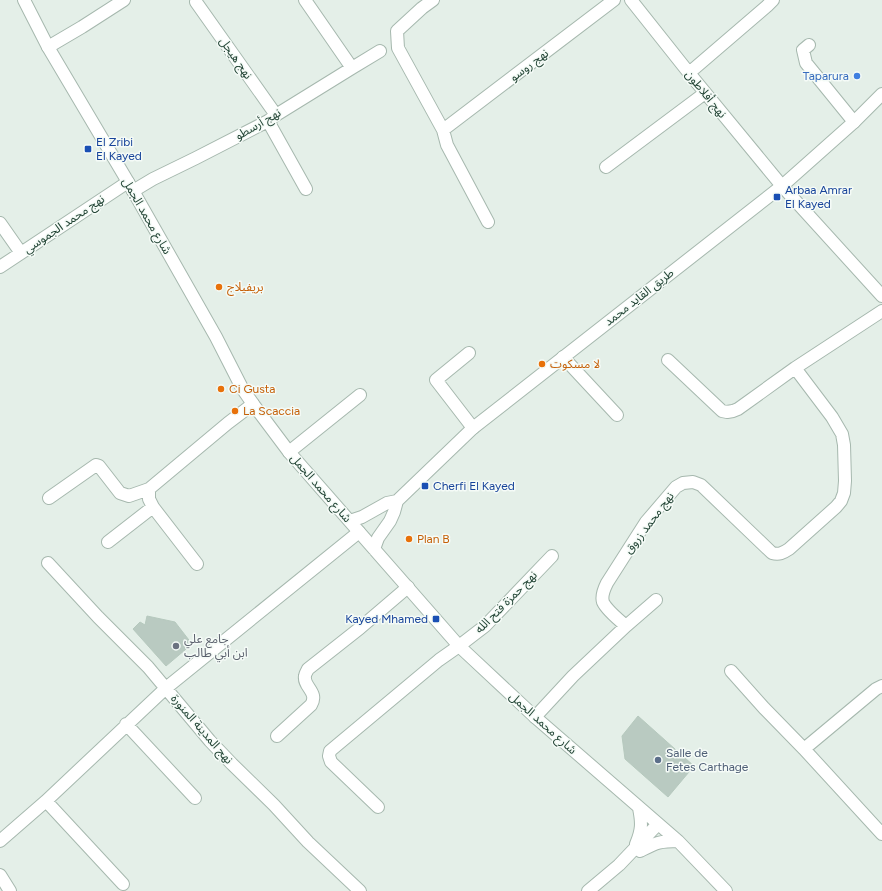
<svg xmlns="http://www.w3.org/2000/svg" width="882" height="891" font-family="Figtree,'Noto Sans Arabic',sans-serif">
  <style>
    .building { fill: #b9cac1; stroke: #b6c9be }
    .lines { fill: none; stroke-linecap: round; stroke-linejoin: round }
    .minor-casing { stroke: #a6b8ae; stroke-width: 14 }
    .tertiary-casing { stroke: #a6b8ae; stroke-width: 14 }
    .minor { stroke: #fff; stroke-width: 12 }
    .tertiary { stroke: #fff; stroke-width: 12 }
    .shop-dot { fill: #3f7fe0; stroke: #f5fbf7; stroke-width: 1.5 }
    .transit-dot { fill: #1a4fb4; stroke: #f5fbf7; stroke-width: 1.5 }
    .food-dot { fill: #e8710a; stroke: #f5fbf7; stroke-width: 1.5 }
    .worship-dot { fill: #6b7280; stroke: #f5fbf7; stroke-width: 1.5 }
    .service-dot { fill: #5c6f8a; stroke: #f5fbf7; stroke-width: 1.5 }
    .labels { text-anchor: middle; stroke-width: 3; stroke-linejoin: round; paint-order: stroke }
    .street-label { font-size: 12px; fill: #214334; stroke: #f5fbf7 }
    .shop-label { font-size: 12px; fill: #366cbe; stroke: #f5fbf7; text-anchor: end }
    .transit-label { font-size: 12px; fill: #164399; stroke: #f5fbf7; text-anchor: start }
    .food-label { font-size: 12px; fill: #c56008; stroke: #f5fbf7; text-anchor: start }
    .worship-label { font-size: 12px; fill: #5b616d; stroke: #f5fbf7; text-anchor: start }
    .service-label { font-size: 12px; fill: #4e5e75; stroke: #f5fbf7; text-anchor: start }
  </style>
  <rect width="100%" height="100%" fill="#e4efe8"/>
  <!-- building -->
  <path class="building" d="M147 616 175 622 192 644 166 666 133 629 140 622 145 625Z
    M638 716 694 766 668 797 625 759 622 736Z"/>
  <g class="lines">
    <!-- minor casing -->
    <g class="minor-casing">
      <path id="minor" d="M305 0 352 68
        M433 0 422 8 397 31 398 48 443 130 447 145 488 222
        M631 0 689 73 782 186 882 296
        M196 2 276 115
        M809 45 803 50 806 63 854 122
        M48 47 82 27 124 0
        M689 73 767 6 773 0
        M268 121 306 189
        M443 130 614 0
        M606 167 705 93
        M133 191 153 179 196 158 268 121 276 115 352 68 380 51
        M0 223 21 253
        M0 267 128 182
        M469 353 436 380 473 428
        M563 357 617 415
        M668 360 722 411 727 412 733 411 738 409 795 368 882 311
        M289 452 360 395
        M49 498 96 465 99 466 120 493 129 496 149 489
        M108 542 153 507
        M48 563 98 617 148 667 210 741 232 764 274 805 308 842 360 891
        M197 564 153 507 149 499V489L228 423 253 404
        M626 626C620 621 606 609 603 602 601 596 604 589 607 583L646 522 676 487 683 483 693 482 701 485 772 553C779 555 783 553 789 549L836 507 841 501 844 493 845 481 844 445 842 434 832 417 795 368
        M731 671 764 708 804 749 882 834
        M535 717 573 676 626 626 656 600
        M126 724 195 798
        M277 736 311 705C319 692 303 687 305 676 305 674 307 671 308 669L360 628 408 587
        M804 749 876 689 882 686
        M46 801 123 884
        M378 807 331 762 329 756 330 751 439 660 459 646 485 626 552 556
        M0 841 46 801 166 688 359 532
        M0 875 10 891"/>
    </g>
    <!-- tertiary casing -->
    <g class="tertiary-casing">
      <path id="tertiary" d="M24 0 48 47 128 182 216 337 242 388 253 404 289 452 459 646 535 717 678 841 726 891
        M350 521 362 517 387 503 397 501
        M374 549 378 538 390 521 394 512 397 501 473 428 782 186 854 122 882 94
        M636 844C642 830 642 823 639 808
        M640 851C656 843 659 841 678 841
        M588 891 619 865 658 824"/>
    </g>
    <!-- minor -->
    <use href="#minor" class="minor"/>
    <!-- tertiary -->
    <use href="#tertiary" class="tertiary"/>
  </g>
  <!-- markers -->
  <circle class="shop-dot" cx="857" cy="76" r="4"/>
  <g class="transit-dot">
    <rect x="84" y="145" width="8" height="8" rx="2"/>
    <rect x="773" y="193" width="8" height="8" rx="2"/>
    <rect x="421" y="482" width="8" height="8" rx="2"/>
    <rect x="432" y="615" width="8" height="8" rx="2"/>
  </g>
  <g class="food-dot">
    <circle cx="219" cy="287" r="4"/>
    <circle cx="542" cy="364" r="4"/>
    <circle cx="221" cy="389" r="4"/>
    <circle cx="235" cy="411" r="4"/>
    <circle cx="409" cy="539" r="4"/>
  </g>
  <circle class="worship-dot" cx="176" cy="646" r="4"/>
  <circle class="service-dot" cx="658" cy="760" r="4"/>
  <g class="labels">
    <!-- street labels -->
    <g class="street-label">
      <text transform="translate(236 58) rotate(55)" y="4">نهج هيجل</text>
      <text transform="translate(529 65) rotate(-37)" y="4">نهج روسو</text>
      <text transform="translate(706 94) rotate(51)" y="4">نهج أفلاطون</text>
      <text transform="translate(258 124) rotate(-30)" y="4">نهج أرسطو</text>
      <text transform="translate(147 216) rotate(60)" y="4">شارع محمد الجمل</text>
      <text transform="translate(64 224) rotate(-34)" y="4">نهج محمد الجموسي</text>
      <text transform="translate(639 297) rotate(-38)" y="4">طريق القايد محمد</text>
      <text transform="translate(321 488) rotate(49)" y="4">شارع محمد الجمل</text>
      <text transform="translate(649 523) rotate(-53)" y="4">نهج محمد زروق</text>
      <text transform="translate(506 602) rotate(-45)" y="4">نهج حمزة فتح الله</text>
      <text transform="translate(543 723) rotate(42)" y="4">شارع محمد الجمل</text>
      <text transform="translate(202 729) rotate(49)" y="4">نهج المدينة المنورة</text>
    </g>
    <!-- shop labels -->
    <g class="shop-label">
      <text x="849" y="80">Taparura</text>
    </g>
    <!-- transit labels -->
    <g class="transit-label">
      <text x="96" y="146">El Zribi<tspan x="96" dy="14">El Kayed</tspan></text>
      <text x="785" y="194">Arbaa Amrar<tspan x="785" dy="14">El Kayed</tspan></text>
      <text x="433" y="490">Cherfi El Kayed</text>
      <text x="428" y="623" text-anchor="end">Kayed Mhamed</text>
    </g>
    <!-- food labels -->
    <g class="food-label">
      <text x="227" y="291">بريفيلاج</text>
      <text x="550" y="368">لا مسكوت</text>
      <text x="229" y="393">Ci Gusta</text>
      <text x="243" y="415">La Scaccia</text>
      <text x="417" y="543">Plan B</text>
    </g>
    <!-- worship labels -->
    <g class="worship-label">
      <text x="184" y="643">جامع علي<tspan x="184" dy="14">ابن أبي طالب</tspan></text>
    </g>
    <!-- service labels -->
    <g class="service-label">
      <text x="666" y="757">Salle de<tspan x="666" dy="14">Fetes Carthage</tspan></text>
    </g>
  </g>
</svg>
